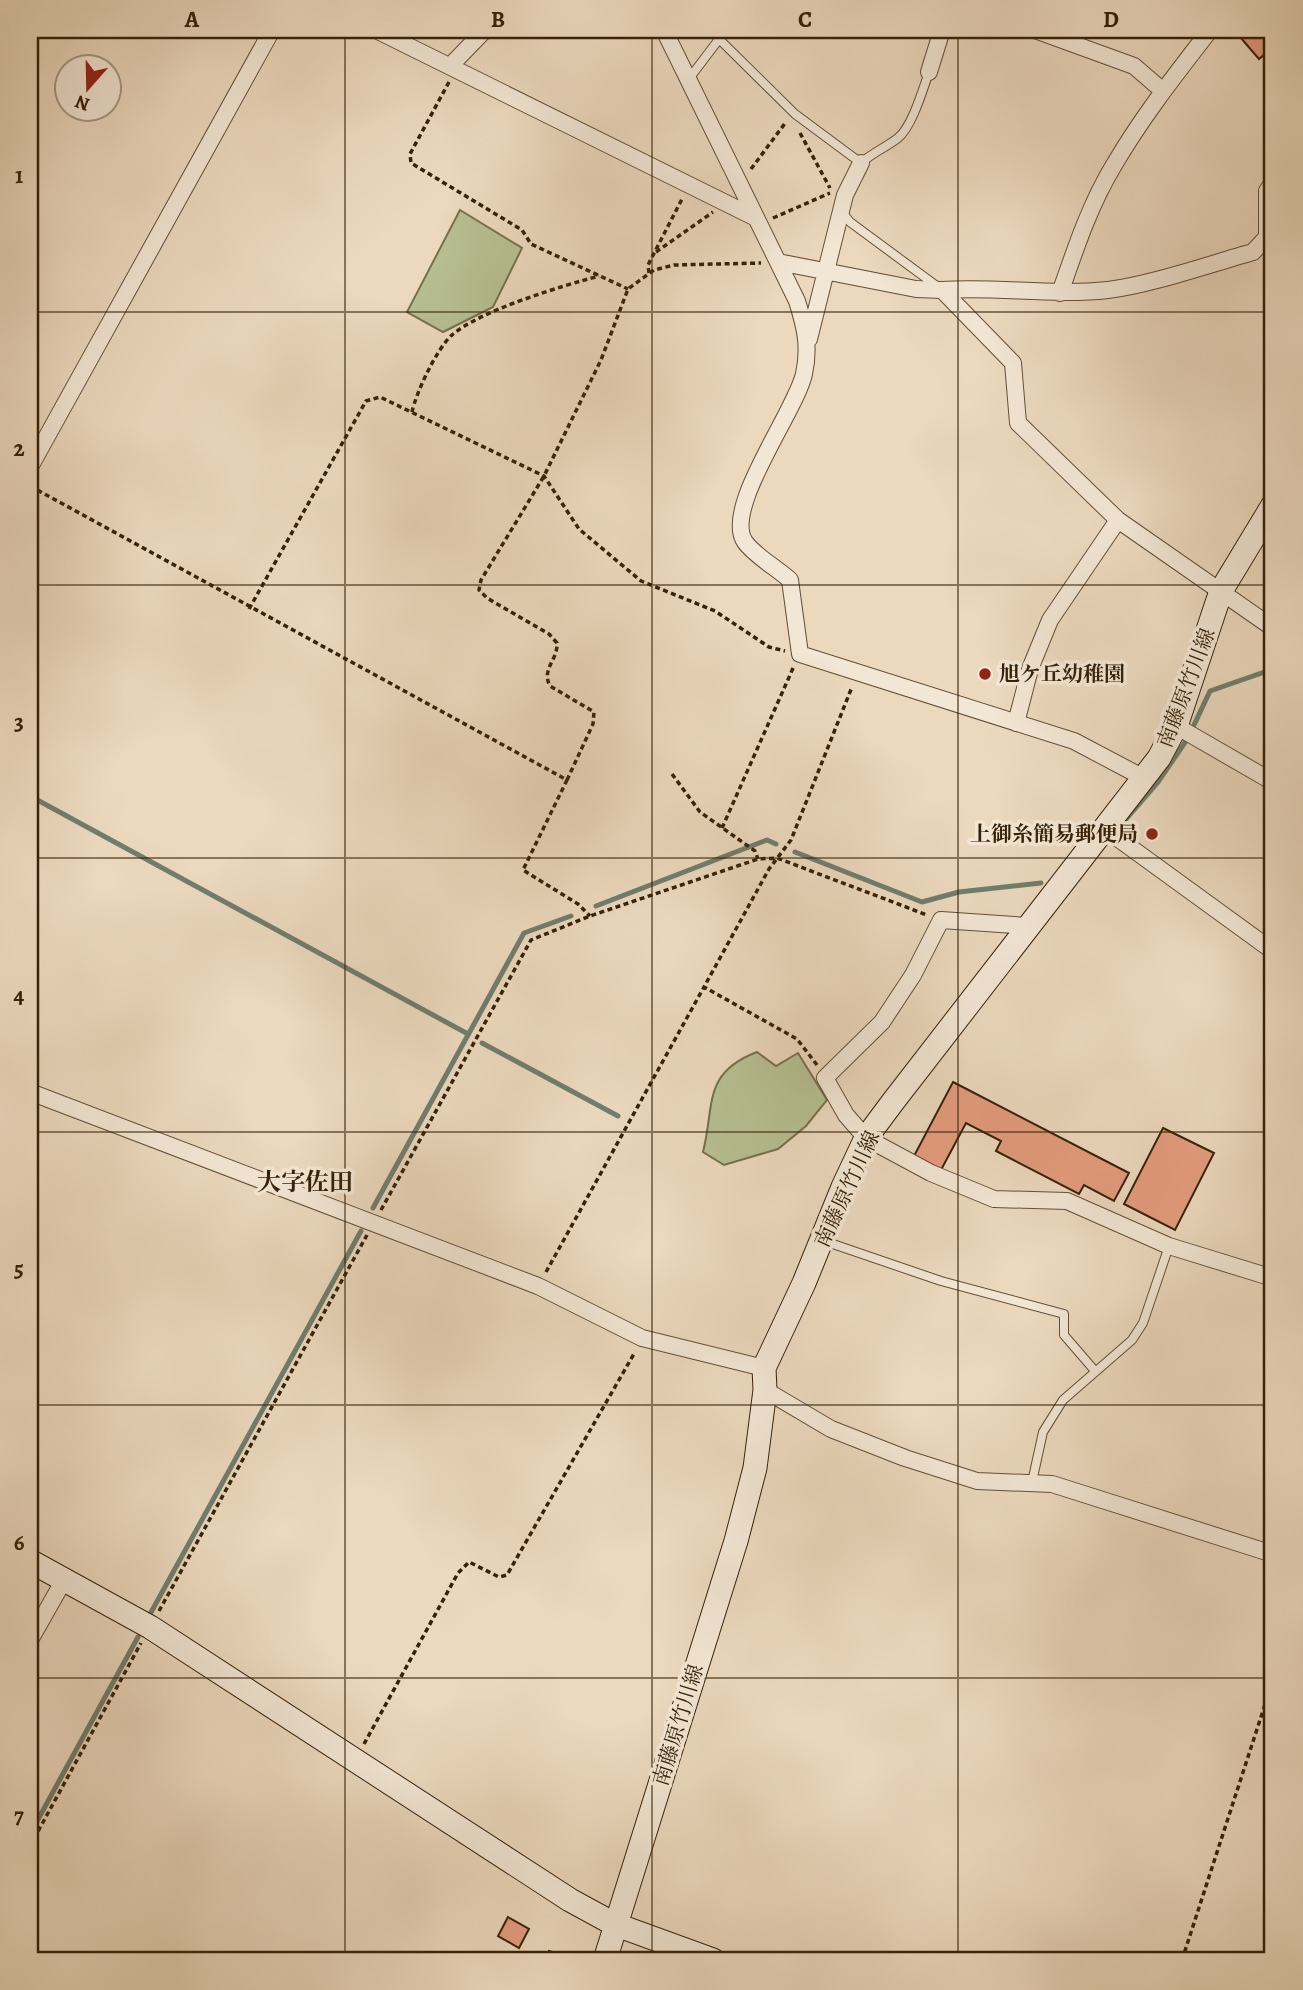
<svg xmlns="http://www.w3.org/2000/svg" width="1303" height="1990" font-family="Alegreya,'Noto Serif JP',serif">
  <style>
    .green { fill: #b6bf92; stroke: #76704d; stroke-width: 2 }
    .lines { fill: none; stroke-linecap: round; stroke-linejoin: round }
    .stream { stroke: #707d6e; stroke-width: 5 }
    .building { fill: #e49b7e; stroke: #352108; stroke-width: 2 }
    .lane-casing { stroke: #624f35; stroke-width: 10 }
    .street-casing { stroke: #624f35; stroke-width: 18 }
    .secondary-casing { stroke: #352108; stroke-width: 25 }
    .path { stroke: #352108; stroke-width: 3.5; stroke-dasharray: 5 3.5; stroke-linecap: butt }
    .lane { stroke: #f2e6d4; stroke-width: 8 }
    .street { stroke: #f2e6d4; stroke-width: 16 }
    .secondary { stroke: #f2e6d4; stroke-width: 23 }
    .grid { fill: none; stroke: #352108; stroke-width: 2; stroke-opacity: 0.55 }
    .poi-dot { fill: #8f2418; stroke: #f2e6d4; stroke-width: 2.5 }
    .labels { text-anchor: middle; stroke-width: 7; stroke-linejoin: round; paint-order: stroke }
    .poi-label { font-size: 21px; font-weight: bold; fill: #352108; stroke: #f2e6d4; text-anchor: start }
    .street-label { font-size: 21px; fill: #352108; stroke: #f2e6d4 }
    .quarter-label { font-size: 24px; font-weight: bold; fill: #352108; stroke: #f2e6d4 }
    .neatline { fill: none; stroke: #352108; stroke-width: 2.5 }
    .grid-label { font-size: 23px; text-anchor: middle; font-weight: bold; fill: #352108 }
  </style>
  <rect width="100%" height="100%" fill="#ebd8bd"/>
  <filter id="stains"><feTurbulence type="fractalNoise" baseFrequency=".00286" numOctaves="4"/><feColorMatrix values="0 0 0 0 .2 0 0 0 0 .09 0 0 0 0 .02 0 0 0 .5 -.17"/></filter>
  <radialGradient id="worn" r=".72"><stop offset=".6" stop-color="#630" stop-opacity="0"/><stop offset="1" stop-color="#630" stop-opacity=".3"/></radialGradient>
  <!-- green -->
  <path class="green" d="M460 210 522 248 493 307 443 332 407 312Z
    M757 1052 776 1066 798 1053 827 1100 806 1126 778 1149 724 1165 703 1152C715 1105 702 1073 757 1052Z"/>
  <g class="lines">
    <!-- stream -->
    <path class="stream" d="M1194 725 1210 691 1273 669
      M30 796 468 1034
      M1126 819 1158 782 1188 738
      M795 852 922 902 959 892 1041 883
      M596 906 767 840 776 844
      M482 1043 618 1116
      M373 1208 524 933 571 916
      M149 1616 361 1231
      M30 1834 138 1637"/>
  </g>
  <!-- building -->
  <path class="building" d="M1234 30H1273L1270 42 1273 47 1259 59Z
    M953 1082 1129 1173 1114 1201 1084 1185 1079 1194 996 1151 1001 1141 966 1123 941 1170 914 1156Z
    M1163 1128 1214 1153 1175 1230 1124 1204Z
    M508 1917 529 1929 519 1948 498 1936Z
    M549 1951 580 1960H546Z"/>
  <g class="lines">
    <!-- lane casing -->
    <g class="lane-casing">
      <path id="lane" d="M719 39 795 114 861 163C875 151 885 148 898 138 912 127 923 89 929 72
        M688 80 726 30
        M842 212 850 222 938 287
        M824 1241 941 1281 1064 1314V1335L1095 1371
        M1032 1482 1043 1432 1063 1400 1132 1340 1143 1323 1169 1246"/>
    </g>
    <!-- street casing -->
    <g class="street-casing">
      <path id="street" d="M376 30 754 217
        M664 30 797 301C805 327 810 346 804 374 796 411 722 509 745 542 755 556 777 568 790 580L800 654 1074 741 1144 778
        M1035 30 1134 66 1163 91
        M451 65 485 30
        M929 72 942 30
        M1267 237V191L1273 182
        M778 262 916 289 942 290 1013 363 1018 423 1118 520 1273 628
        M942 290C997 286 1052 296 1108 290 1150 285 1210 264 1253 252L1267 237 1273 239
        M1060 293C1075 250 1090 204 1114 165 1142 117 1176 74 1210 30
        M809 339 845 195 861 163
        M30 467 272 30
        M1016 723 1030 669 1050 620 1118 520
        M1176 726 1273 782
        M1105 829 1273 951
        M1028 926 941 920 913 975 882 1022 825 1078 846 1115 866 1138 931 1173 994 1199 1067 1201 1169 1246 1273 1278
        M30 1092 538 1286 642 1338 764 1368
        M765 1390 831 1429 905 1458 977 1481 1052 1484 1273 1554
        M30 1640 64 1580"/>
    </g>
    <!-- secondary casing -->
    <g class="secondary-casing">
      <path id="secondary" d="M30 1561 150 1627 570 1900 614 1924 713 1960
        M605 1960 736 1541 755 1468 765 1390 764 1368 804 1283 843 1187 866 1138 892 1103 1159 758 1176 726 1221 591 1273 505"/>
    </g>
    <!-- path -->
    <path class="path" d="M449 82 410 154 411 163 522 230 531 244 628 289
      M800 133 830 188
      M751 169 786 122
      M773 218 830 193
      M656 252 713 212
      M649 273 648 265 682 199
      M412 412C416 393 437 348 452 335 481 310 562 286 599 276
      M30 486 567 780 523 870 578 904 590 916
      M249 609 366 401 380 397 544 476 579 529 641 581 715 611 769 647 785 651
      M672 774 700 812 755 851 758 859
      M567 780 593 724 594 712 550 686C541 669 558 660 557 643L549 634 487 598 479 590 481 580 544 476 601 360 628 289 654 270 674 265 761 263
      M722 828 794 666
      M817 1065 797 1039 704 987 769 869 791 840 852 687
      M381 1210 531 940 590 916 758 859 777 858 927 915
      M546 1272 704 987
      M159 1611 367 1235
      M364 1744 458 1573 469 1562 499 1577 507 1575 635 1352
      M30 1846 141 1643
      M1182 1960 1273 1680"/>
    <!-- lane -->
    <use href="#lane" class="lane"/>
    <!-- street -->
    <use href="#street" class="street"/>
    <!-- secondary -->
    <use href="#secondary" class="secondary"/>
  </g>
  <!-- grid -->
  <path class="grid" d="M345 30V1960M652 30V1960M958 30V1960M30 312H1273M30 585H1273M30 858H1273M30 1132H1273M30 1405H1273M30 1678H1273"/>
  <!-- markers -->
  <g class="poi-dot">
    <circle cx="985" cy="674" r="7"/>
    <circle cx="1152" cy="834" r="7"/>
  </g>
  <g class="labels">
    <!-- poi labels -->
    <g class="poi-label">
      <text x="999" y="681">旭ケ丘幼稚園</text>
      <text x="1138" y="841" text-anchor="end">上御糸簡易郵便局</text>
    </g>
    <!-- street labels -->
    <g class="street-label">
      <text transform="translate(1186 688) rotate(-69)" y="7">南藤原竹川線</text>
      <text transform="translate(847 1189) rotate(-65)" y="7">南藤原竹川線</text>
      <text transform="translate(678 1725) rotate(-73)" y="7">南藤原竹川線</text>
    </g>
    <!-- quarter labels -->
    <g class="quarter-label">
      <text x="305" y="1190">大字佐田</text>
    </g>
  </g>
  <!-- margin -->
  <rect width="1303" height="1990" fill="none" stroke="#ebd8bd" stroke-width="77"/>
  <!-- north arrow -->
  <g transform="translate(88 88) rotate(200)"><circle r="33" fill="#f2e6d4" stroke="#a69782" stroke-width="2"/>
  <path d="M0-5L12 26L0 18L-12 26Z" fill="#8f2418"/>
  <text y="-10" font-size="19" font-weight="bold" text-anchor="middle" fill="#352108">N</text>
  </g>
  <rect x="38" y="38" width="1226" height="1914" class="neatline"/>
  <g class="grid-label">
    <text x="192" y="27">A</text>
    <text x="498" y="27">B</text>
    <text x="805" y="27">C</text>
    <text x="1111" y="27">D</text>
    <text x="19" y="183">1</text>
    <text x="19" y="456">2</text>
    <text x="19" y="730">3</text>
    <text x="19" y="1003">4</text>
    <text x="19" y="1276">5</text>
    <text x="19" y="1550">6</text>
    <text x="19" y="1823">7</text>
  </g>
  <rect width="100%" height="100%" filter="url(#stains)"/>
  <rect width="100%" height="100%" fill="url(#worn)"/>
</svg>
